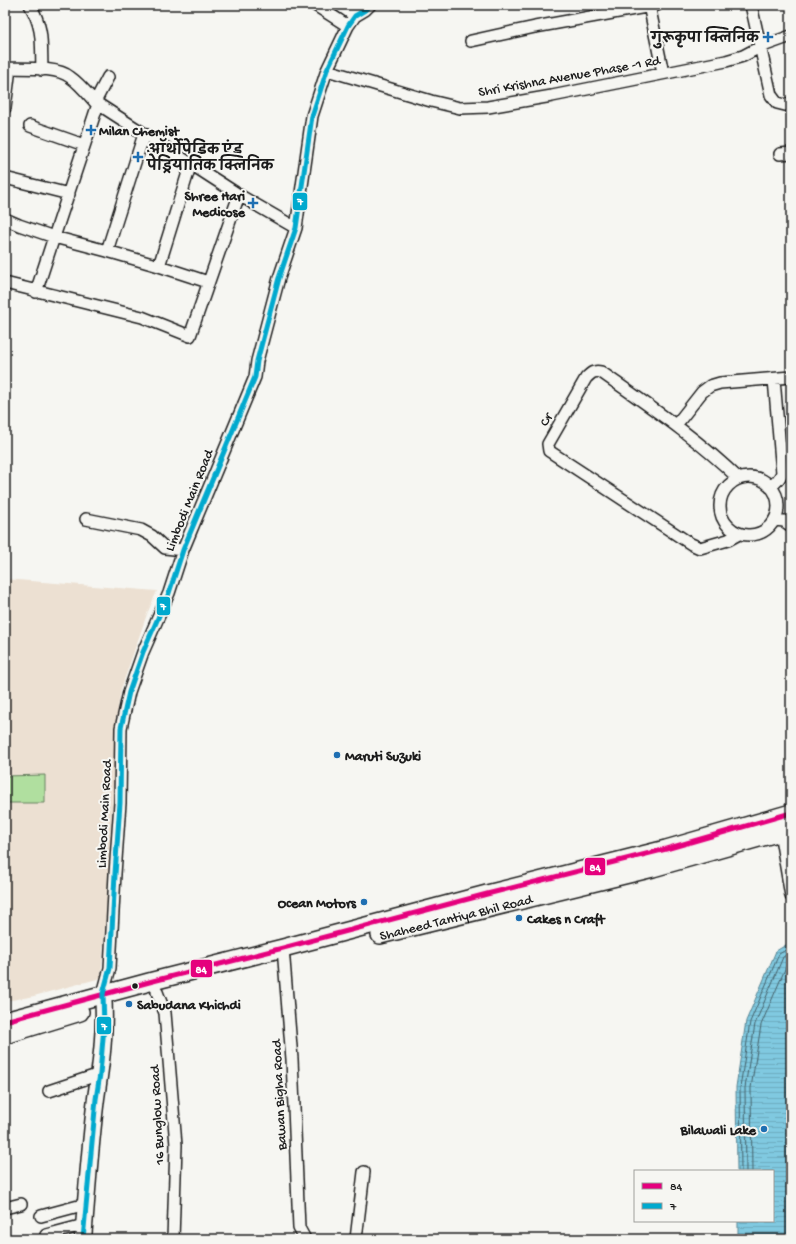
<svg xmlns="http://www.w3.org/2000/svg" width="796" height="1244" font-family="'Gochi Hand','Playpen Sans Deva',sans-serif">
  <style>
    .built { fill: #ece0d2 }
    .grass { fill: #b0df9f; stroke: #667e5e }
    .water { fill: url(#water-rules); stroke: #588492 }
    .lines { fill: none; stroke-linecap: round; stroke-linejoin: round }
    .shore { stroke: #44616a; stroke-width: 1 }
    .street-casing { stroke: #1c1c1c; stroke-width: 14 }
    .secondary-casing { stroke: #1c1c1c; stroke-width: 19 }
    .primary-casing { stroke: #1c1c1c; stroke-width: 20 }
    .street { stroke: #f6f6f2; stroke-width: 11 }
    .secondary { stroke: #f6f6f2; stroke-width: 16 }
    .primary { stroke: #f6f6f2; stroke-width: 17 }
    .bus-1-casing { stroke: #f6f6f2; stroke-width: 8 }
    .bus-2-casing { stroke: #f6f6f2; stroke-width: 8 }
    .bus-1 { stroke: #e5007d; stroke-width: 5 }
    .bus-2 { stroke: #00a9ce; stroke-width: 5 }
    .poi-dot { fill: #1f6fb2; stroke: #f6f6f2; stroke-width: 1.5 }
    .bus-dot { fill: #1c1c1c; stroke: #f6f6f2; stroke-width: 1.5 }
    .labels { text-anchor: middle; stroke-width: 4; stroke-linejoin: round; paint-order: stroke }
    .poi-label { font-size: 14px; font-weight: bold; fill: #1c1c1c; stroke: #f6f6f2; text-anchor: start }
    .street-label { font-size: 14px; fill: #1c1c1c; stroke: #f6f6f2 }
    .line-badge { stroke: #f6f6f2; stroke-width: 1.5 }
    .badge-label { font-size: 11px; text-anchor: middle; font-weight: bold; fill: #fff }
  </style>
  <defs>
    <pattern id="water-rules" width="6" height="5" patternUnits="userSpaceOnUse"><rect width="6" height="5" fill="#80c9e0"/><path d="M0 2.5h6" fill="none" stroke="#6eacc0"/></pattern>
  </defs>
  <rect width="100%" height="100%" fill="#f6f6f2"/>
  <filter id="ink" filterUnits="userSpaceOnUse"><feTurbulence type="fractalNoise" baseFrequency=".025" numOctaves="2"/><feDisplacementMap in="SourceGraphic" scale="8" xChannelSelector="R" yChannelSelector="G"/><feConvolveMatrix kernelMatrix="1 2 1 2 8 2 1 2 1" color-interpolation-filters="sRGB"/></filter>
  <g filter="url(#ink)">
    <!-- built -->
    <path class="built" d="M5 579 157 591 147 614 121 689 115 728V805L101 978 30 997 5 1001Z"/>
    <!-- grass -->
    <path class="grass" d="M45 775V803H5V776Z"/>
    <!-- water -->
    <path class="water" d="M791 942V1239H738V1221H773V1171H737L736 1087 746 1021 776 951Z"/>
    <g class="lines">
      <!-- shore -->
      <path class="shore" d="M741 1171 740 1088 750 1022 779 954 791 947
        M746 1171 745 1088 755 1024 783 957 791 952
        M752 1171 751 1088 761 1025 788 962 791 959"/>
      <!-- street casing -->
      <g class="street-casing">
        <path id="street" d="M30 5C44 29 41 43 42 70
          M315 5 348 26
          M339 5 355 16
          M649 5 663 73
          M751 5 771 95 777 103 785 105 791 103
          M471 41 535 27 657 5
          M5 68C22 69 57 66 70 77 79 83 87 93 95 102L108 77
          M327 70 431 101 460 108 488 107 552 96 726 61 743 56 760 47 791 36
          M95 102 239 195 296 228
          M98 104 54 237 107 251
          M5 108 10 68
          M30 126 84 145
          M144 134 107 251 159 266
          M780 154 791 153
          M191 163 159 266 208 282
          M5 178 69 194
          M5 219 19 225 54 237 36 292
          M5 283 142 317 190 336 239 195
          M676 425 702 392 710 386 720 383 791 377
          M720 506a29 29 0 1 1 58 0a29 29 0 1 1-58 0Z
          M770 487C776 483 779 480 782 473L774 379
          M86 519 141 530 152 536 165 548 183 550
          M775 520 784 521 791 526
          M739 534 728 540 700 548 691 544 549 451 548 444 586 378C591 373 594 370 601 372 649 406 697 438 739 479
          M780 832 791 896
          M283 948 292 1059 299 1228 305 1239
          M157 992 165 1013 176 1145 173 1239
          M103 994 110 968 115 874 120 803 121 728 129 692 143 652 169 593 183 550 255 377 257 361 279 278 296 228 312 116 327 70 348 26 355 16 365 10 370 5
          M49 1091 100 1074
          M5 1208 21 1204
          M41 1216 86 1204
          M46 1235 84 1225
          M356 1239 364 1172"/>
      </g>
      <!-- secondary casing -->
      <g class="secondary-casing">
        <path id="secondary" d="M83 1239C87 1192 90 1145 96 1098 101 1064 106 1029 103 994"/>
      </g>
      <!-- primary casing -->
      <g class="primary-casing">
        <g id="primary">
          <path id="s1" d="M380 935 653 868 791 829"/>
          <path d="M5 1021 153 981 283 948 487 894 666 849 791 813"/>
          <path d="M5 1035 80 1012"/>
        </g>
      </g>
      <!-- street -->
      <use href="#street" class="street"/>
      <!-- secondary -->
      <use href="#secondary" class="secondary"/>
      <!-- primary -->
      <use href="#primary" class="primary"/>
      <!-- bus-1 casing -->
      <g class="bus-1-casing">
        <path id="bus-1" d="M5 1021 153 981 283 948 487 894 666 849 791 813"/>
      </g>
      <!-- bus-2 casing -->
      <g class="bus-2-casing">
        <path id="bus-2" d="M83 1239 96 1099 100 1074 104 1026 103 994 110 968 115 874 120 803 121 728 129 692 143 652 169 593 183 550 255 377 257 361 279 278 296 228 312 116 327 70 348 26 355 16 365 10 370 5"/>
      </g>
      <!-- bus-1 -->
      <use href="#bus-1" class="bus-1"/>
      <!-- bus-2 -->
      <use href="#bus-2" class="bus-2"/>
    </g>
  </g>
  <!-- markers -->
  <g class="poi-dot">
    <path d="M766 31h4v4h4v4h-4v4h-4v-4h-4v-4h4z"/>
    <path d="M89 124h4v4h4v4h-4v4h-4v-4h-4v-4h4z"/>
    <path d="M136 151h4v4h4v4h-4v4h-4v-4h-4v-4h4z"/>
    <path d="M251 197h4v4h4v4h-4v4h-4v-4h-4v-4h4z"/>
    <circle cx="337" cy="755" r="4"/>
    <circle cx="364" cy="902" r="4"/>
    <circle cx="519" cy="918" r="4"/>
    <circle cx="129" cy="1004" r="4"/>
    <circle cx="764" cy="1129" r="4"/>
  </g>
  <circle class="bus-dot" cx="135" cy="986" r="3.5"/>
  <g class="labels">
    <!-- poi labels -->
    <g class="poi-label">
      <text x="759" y="42" text-anchor="end">गुरूकृपा क्लिनिक</text>
      <text x="99" y="135">Milan Chemist</text>
      <text x="147" y="154">ऑर्थोपेडिक एंड<tspan x="147" dy="16">पेड्रियातिक क्लिनिक</tspan></text>
      <text x="245" y="200" text-anchor="end">Shree Hari<tspan x="245" dy="16">Medicose</tspan></text>
      <text x="345" y="760">Maruti Suzuki</text>
      <text x="356" y="907" text-anchor="end">Ocean Motors</text>
      <text x="527" y="923">Cakes n Craft</text>
      <text x="137" y="1009">Sabudana Khichdi</text>
      <text x="756" y="1134" text-anchor="end">Bilawali Lake</text>
    </g>
    <!-- street labels -->
    <g class="street-label">
      <text transform="translate(569 75) rotate(-10)" y="5">Shri Krishna Avenue Phase -1 Rd</text>
      <text transform="translate(545 419) rotate(-60)" y="5">Cr</text>
      <text transform="translate(188 500) rotate(-68)" y="5">Limbodi Main Road</text>
      <text transform="translate(103 814) rotate(-87)" y="5">Limbodi Main Road</text>
      <text dy="5" stroke="none"><textPath href="#s1" startOffset="78">Shaheed Tantiya Bhil Road</textPath></text>
      <text transform="translate(278 1095) rotate(-93)" y="5">Bawan Bigha Road</text>
      <text transform="translate(156 1115) rotate(-93)" y="5">16 Bunglow Road</text>
    </g>
  </g>
  <g class="line-badge">
    <rect x="292" y="192" width="16" height="19" rx="4" fill="#00a9ce"/>
    <rect x="156" y="596" width="15" height="20" rx="4" fill="#00a9ce"/>
    <rect x="584" y="857" width="22" height="19" rx="4" fill="#e5007d"/>
    <rect x="190" y="959" width="23" height="19" rx="4" fill="#e5007d"/>
    <rect x="96" y="1016" width="16" height="19" rx="4" fill="#00a9ce"/>
  </g>
  <g class="badge-label">
    <text x="300" y="205">7</text>
    <text x="163" y="610">7</text>
    <text x="595" y="871">84</text>
    <text x="201" y="973">84</text>
    <text x="104" y="1030">7</text>
  </g>
  <!-- margin -->
  <rect width="796" height="1244" fill="none" stroke="#f6f6f2" stroke-width="20"/>
  <rect x="10" y="10" width="776" height="1224" fill="none" stroke="#1c1c1c" stroke-width="1.5" filter="url(#ink)"/>
  <!-- legend -->
  <rect x="634" y="1170" width="140" height="52" fill="#f6f6f2" stroke="#9f9f9c"/>
  <rect x="642" y="1183" width="20" height="6" fill="#e5007d" stroke="#9f9f9c"/>
  <text x="670" y="1190" font-size="12" fill="#1c1c1c">84</text>
  <rect x="642" y="1203" width="20" height="6" fill="#00a9ce" stroke="#9f9f9c"/>
  <text x="670" y="1210" font-size="12" fill="#1c1c1c">7</text>
</svg>
